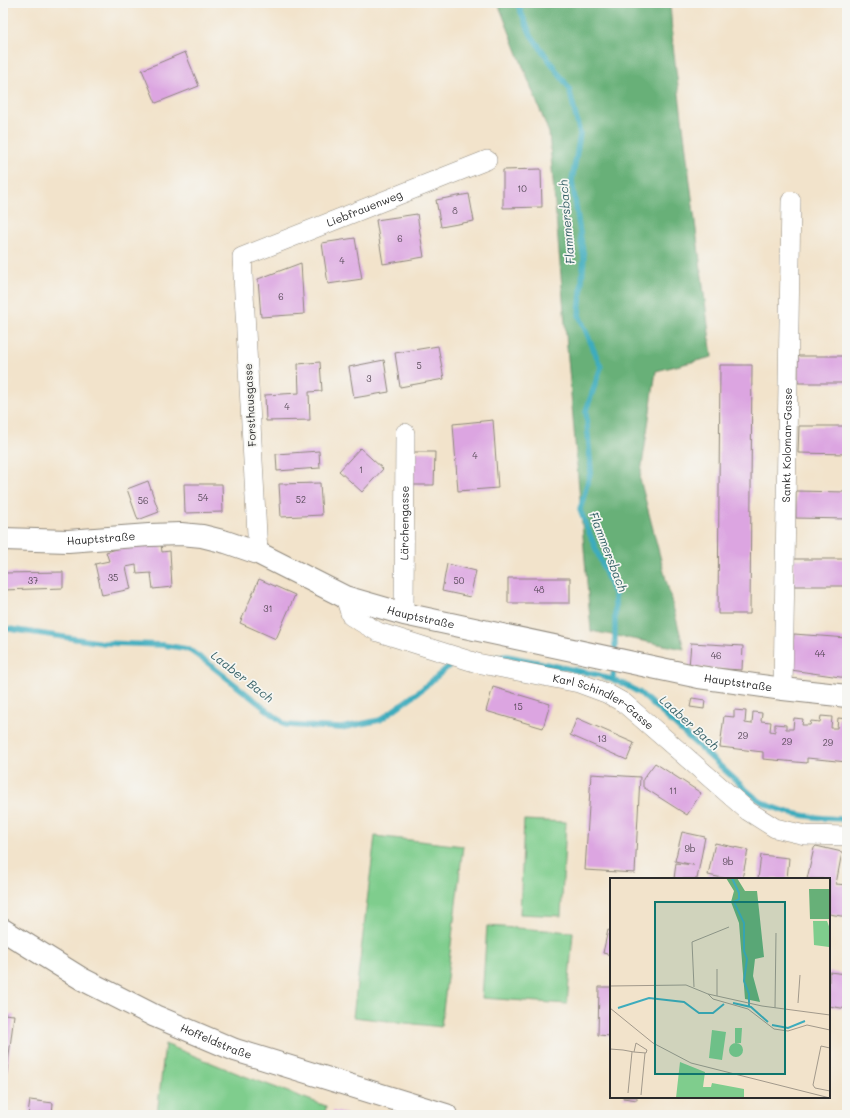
<svg xmlns="http://www.w3.org/2000/svg" width="850" height="1118" font-family="Mali,sans-serif">
  <style>
    .green { fill: #7fcd8d; stroke: #557c5c }
    .forest { fill: #67b078; stroke: #496e52 }
    .lines { fill: none; stroke-linecap: round; stroke-linejoin: round }
    .stream { stroke: #3eacbd; stroke-width: 5.5 }
    .building { fill: #dca5e1 }
    .street-casing { stroke: #8e877b; stroke-width: 20 }
    .secondary-casing { stroke: #8e877b; stroke-width: 24 }
    .primary-casing { stroke: #8e877b; stroke-width: 24 }
    .street { stroke: #fff; stroke-width: 19 }
    .secondary { stroke: #fff; stroke-width: 22 }
    .primary { stroke: #fff; stroke-width: 22 }
    .labels { text-anchor: middle; stroke-width: 3.5; stroke-linejoin: round; paint-order: stroke }
    .number-label { font-size: 9px; fill: #574a58 }
    .street-label { font-size: 11px; fill: #2b2b2b; stroke: #f6f6f2 }
    .water-label { font-size: 12px; font-style: italic; fill: #335f65; stroke: #f6f6f2 }
    .inset-river { fill: none; stroke: #3eacbd; stroke-width: 2 }
    .inset-road { fill: none; stroke: #a2998b; stroke-width: 1 }
    .view { fill: #0f766e; fill-opacity: 0.15; stroke: #0f766e; stroke-width: 2 }
    .inset-edge { fill: none; stroke: #2b2b2b; stroke-width: 2 }
  </style>
  <rect width="100%" height="100%" fill="#f6f6f2"/>
  <filter id="ink" filterUnits="userSpaceOnUse"><feTurbulence type="fractalNoise" baseFrequency=".025" numOctaves="2"/><feDisplacementMap in="SourceGraphic" scale="8" xChannelSelector="R" yChannelSelector="G"/><feConvolveMatrix kernelMatrix="1 2 1 2 8 2 1 2 1" color-interpolation-filters="sRGB"/></filter>
  <filter id="wash" filterUnits="userSpaceOnUse"><feTurbulence type="fractalNoise" baseFrequency=".012" numOctaves="4" result="noise"/><feDisplacementMap in="SourceGraphic" scale="16" xChannelSelector="R" yChannelSelector="G"/><feGaussianBlur stdDeviation="0.9" result="paint"/><feColorMatrix in="noise" values="0 0 0 0 0 0 0 0 0 0 0 0 0 0 0 0 0 1.4 0 .05"/><feComposite in="paint" operator="in"/></filter>
  <g filter="url(#wash)">
    <rect width="100%" height="100%" fill="#f2e3cb"/>
    <!-- green -->
    <path class="green" d="M524 820 566 822 561 916 520 914Z
      M375 836 463 846 441 1027 353 1017Z
      M487 926 573 932 567 1004 482 998Z
      M165 1044 239 1074 326 1106 325 1115H157Z"/>
    <!-- forest -->
    <path class="forest" d="M498 3H670L673 46 712 357 656 371 640 479 684 649 591 631 549 133Z"/>
    <g class="lines">
      <!-- stream -->
      <path class="stream" d="M517 3 531 35 569 88 580 134 572 181 584 258 579 315 601 367 586 411 591 470 580 510 615 596V655
        M3 628 104 643 163 645 188 649 208 663 286 725 341 728 380 720 421 690 449 666
        M490 658 507 656 599 675 624 684 640 693 751 794C755 797 759 801 764 803 787 815 821 819 847 819
        M613 680 614 664"/>
    </g>
    <g id="blocks">
      <!-- building -->
      <path class="building" d="M185 52 199 86 156 103 142 70Z
        M541 169 542 207 503 208V170Z
        M469 194 474 221 441 227 436 200Z
        M417 214 424 257 383 264 376 220Z
        M355 238 362 279 328 284 322 243Z
        M301 263 304 314 261 317 258 279Z
        M438 346 444 379 400 387 395 353Z
        M798 356H847V383H798Z
        M384 360 389 392 354 398 349 367Z
        M320 362 322 391 309 392 310 420 266 421 265 395 299 393 298 364Z
        M720 365H752L750 614H718Z
        M493 420 498 488 458 491 453 424Z
        M799 426H847V454L798 453Z
        M360 448 383 469 362 492 339 471Z
        M319 451 320 468 277 471 276 454Z
        M413 452H435L434 485H412Z
        M148 481 159 512 138 520 127 489Z
        M320 483 322 515 281 517 279 484Z
        M184 484H222L223 512 185 513Z
        M796 491 847 492V519L796 518Z
        M161 544 162 552 170 551 172 587 153 589 151 573 137 574 136 565 126 567 131 589 102 595 95 564 109 561 106 552 128 546Z
        M794 559H847V586H794Z
        M447 564 476 571 470 597 442 591Z
        M63 572V588L3 590V573Z
        M508 578H570V603H508Z
        M259 579 295 595 276 639 240 623Z
        M794 634 847 638V678L791 670Z
        M691 643 743 646 742 670 689 667Z
        M493 687 550 704 543 728 486 711Z
        M692 698 705 700 704 709 690 707Z
        M734 710 746 711 745 723 752 724 753 712 762 713 761 721 771 722 770 731 775 732V724L786 725V729H793L794 718 803 719 802 725H810L811 721 820 722 821 716 832 717 831 728H837L838 718 847 719V762L807 758V763L763 759V752L720 747 724 716 734 717Z
        M577 718 634 743 627 760 570 735Z
        M655 763 701 793 687 815 643 787V779Z
        M591 774 640 777 635 873 585 870Z
        M682 832 705 837 697 879H674L676 863 694 865 675 861Z
        M715 843 748 850 742 879H727L708 875Z
        M816 846 842 852 836 884 847 885V917L829 914V879H807L814 848Z
        M761 855 789 858 787 879H758Z
        M608 930 611 931V955L603 953Z
        M829 972 847 974V1009L829 1006Z
        M599 987H611V1036L598 1035Z
        M3 1014 14 1015 4 1095H3Z
        M623 1097H637V1100L623 1098Z
        M30 1100 53 1103 52 1115H28Z
        M333 1111 347 1114V1115H332Z"/>
    </g>
  </g>
  <g filter="url(#ink)">
    <use href="#blocks" fill-opacity="0" stroke="#8e877b" stroke-width="1"/>
    <g class="lines">
      <!-- street casing -->
      <g class="street-casing">
        <g id="street">
          <path id="s1" d="M258 553 242 257 487 160"/>
          <path id="s2" d="M345 597 351 616 378 632 477 663 579 683 606 693 624 703 748 811 775 828 805 835 847 836"/>
          <path id="s3" d="M404 614 405 433"/>
          <path id="s4" d="M783 689 791 201"/>
        </g>
      </g>
      <!-- secondary casing -->
      <g class="secondary-casing">
        <g id="secondary">
          <path id="s5" d="M3 539 68 541 149 535 181 534 202 536 226 542 258 553 345 597 404 614 699 677 783 689 847 696"/>
        </g>
      </g>
      <!-- primary casing -->
      <g class="primary-casing">
        <g id="primary">
          <path id="s6" d="M3 930 82 979 155 1016 235 1050 446 1115"/>
        </g>
      </g>
      <!-- street -->
      <use href="#street" class="street"/>
      <!-- secondary -->
      <use href="#secondary" class="secondary"/>
      <!-- primary -->
      <use href="#primary" class="primary"/>
    </g>
  </g>
  <g class="labels">
    <!-- number labels -->
    <g class="number-label">
      <text x="522" y="192">10</text>
      <text x="455" y="214">8</text>
      <text x="400" y="242">6</text>
      <text x="342" y="264">4</text>
      <text x="281" y="300">6</text>
      <text x="419" y="369">5</text>
      <text x="369" y="382">3</text>
      <text x="287" y="410">4</text>
      <text x="475" y="459">4</text>
      <text x="361" y="473">1</text>
      <text x="203" y="501">54</text>
      <text x="301" y="503">52</text>
      <text x="143" y="504">56</text>
      <text x="113" y="581">35</text>
      <text x="33" y="584">37</text>
      <text x="459" y="584">50</text>
      <text x="539" y="593">48</text>
      <text x="268" y="612">31</text>
      <text x="820" y="657">44</text>
      <text x="716" y="659">46</text>
      <text x="518" y="710">15</text>
      <text x="743" y="739">29</text>
      <text x="602" y="742">13</text>
      <text x="787" y="745">29</text>
      <text x="828" y="746">29</text>
      <text x="673" y="794">11</text>
      <text x="690" y="852">9b</text>
      <text x="728" y="865">9b</text>
    </g>
    <!-- street labels -->
    <g class="street-label">
      <text dy="4" stroke="none"><textPath href="#s1" startOffset="428">Liebfrauenweg</textPath></text>
      <text transform="translate(250 405) rotate(-93)" y="4">Forsthausgasse</text>
      <text dy="4" stroke="none"><textPath href="#s4" startOffset="244">Sankt Koloman-Gasse</textPath></text>
      <text dy="4" stroke="none"><textPath href="#s3" startOffset="91">Lärchengasse</textPath></text>
      <text dy="4" stroke="none"><textPath href="#s5" startOffset="98">Hauptstraße</textPath></text>
      <text dy="4" stroke="none"><textPath href="#s5" startOffset="434">Hauptstraße</textPath></text>
      <text dy="4" stroke="none"><textPath href="#s5" startOffset="758">Hauptstraße</textPath></text>
      <text dy="4" stroke="none"><textPath href="#s2" startOffset="289">Karl Schindler-Gasse</textPath></text>
      <text dy="4" stroke="none"><textPath href="#s6" startOffset="241">Hoffeldstraße</textPath></text>
    </g>
    <!-- water labels -->
    <g class="water-label">
      <text transform="translate(567 222) rotate(-95)" y="4">Flammersbach</text>
      <text transform="translate(608 552) rotate(69)" y="4">Flammersbach</text>
      <text transform="translate(242 677) rotate(38)" y="4">Laaber Bach</text>
      <text transform="translate(689 723) rotate(42)" y="4">Laaber Bach</text>
    </g>
  </g>
  <!-- overview -->
  <g transform="translate(610 878)">
    <rect width="220" height="220" fill="#f2e3cb"/>
    <path d="M203 43H217L220 51 219 69 204 67ZM125 150H132L131 165H125ZM102 152 116 154 112 182 99 180ZM119 172a7 7 0 1 1 14 0a7 7 0 1 1-14 0ZM70 184 95 194 93 209H101L102 205 134 211V220H66Z" fill="#7fcd8d"/>
    <path d="M116 0H127L135 13H147L154 79 145 81 143 98 150 124 135 121 129 45 121 24 124 13ZM199 11H220V41H200Z" fill="#67b078"/>
    <path class="inset-river" d="M122 0 129 15V21L124 24 134 45V73L137 81 134 103 139 116V129M123 125 141 129 158 144M8 130 39 120 74 124 89 135H103L114 126M162 147 178 150 195 143"/>
    <path class="inset-road" d="M0 108 76 107 98 116 152 128 220 137M84 109 82 64 119 49M98 116 103 121 138 131 164 151 178 153 197 147 220 152M107 118V91M188 125 190 97M0 130 43 165 81 185 220 220M165 130 166 55M220 170 211 168 203 207 205 210 220 213M0 171 13 172 24 174 36 175 37 172 26 165 24 174M18 215 22 174M31 217 35 175"/>
    <path class="view" d="M45 24H175V196H45Z"/>
    <rect width="220" height="220" class="inset-edge"/>
  </g>
  <!-- margin -->
  <rect width="850" height="1118" fill="none" stroke="#f6f6f2" stroke-width="16"/>
</svg>
